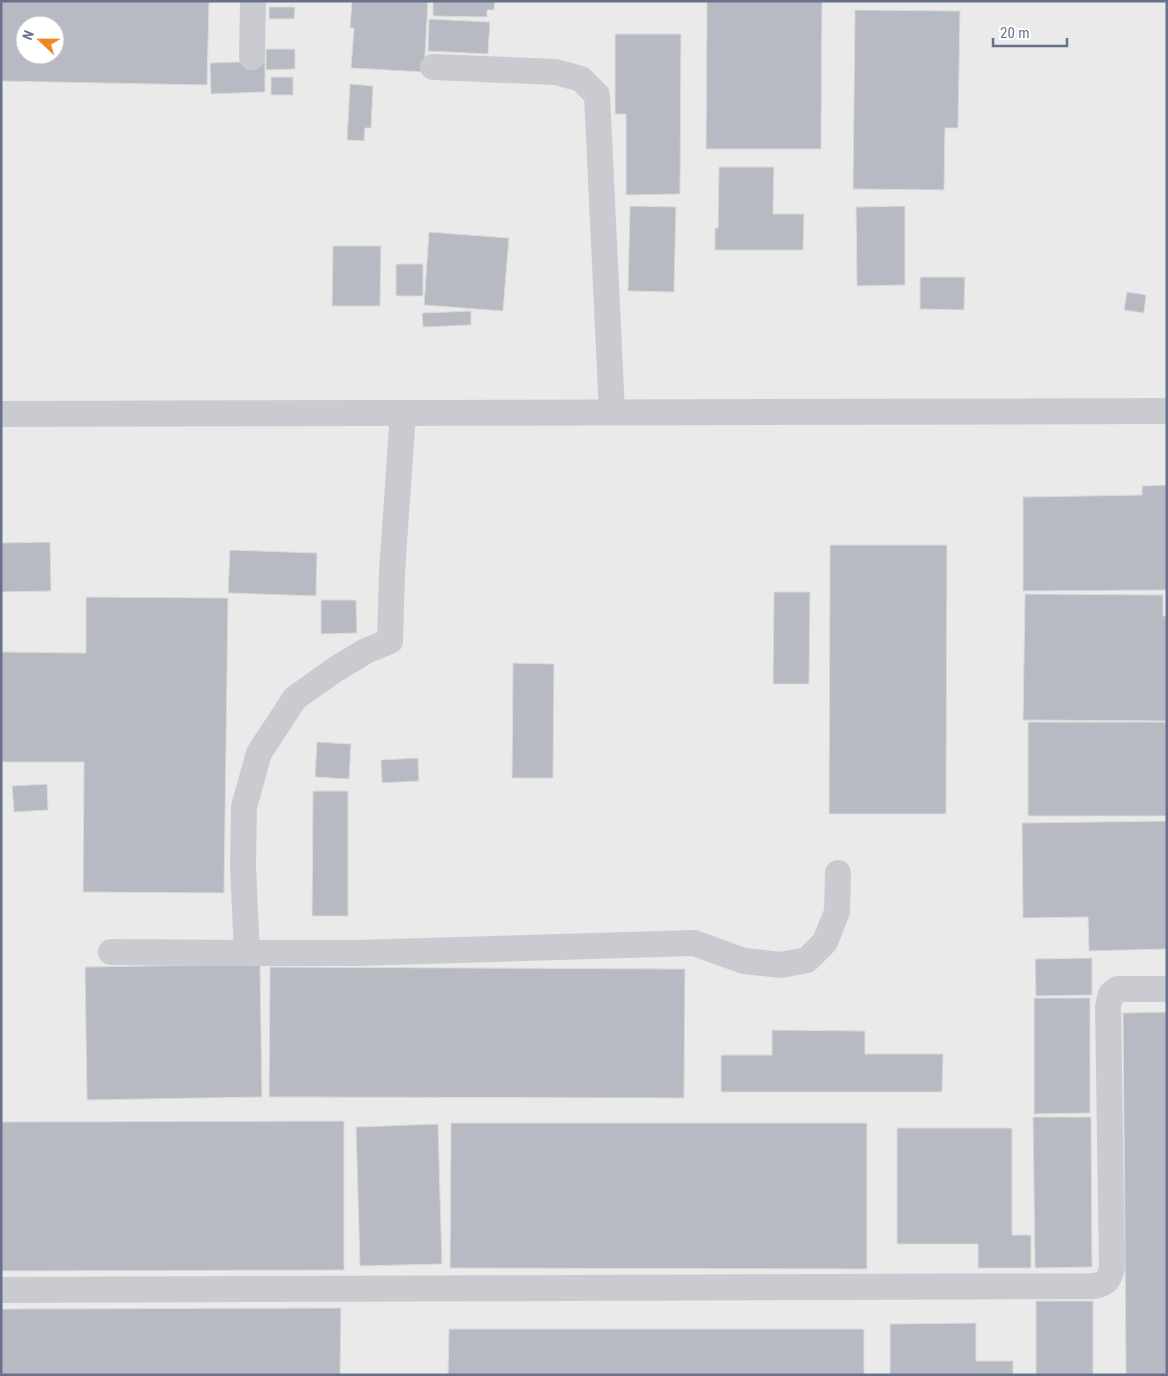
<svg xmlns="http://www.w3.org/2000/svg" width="1168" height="1376" font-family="'Roboto Condensed',sans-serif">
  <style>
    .built { fill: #eaeaea; fill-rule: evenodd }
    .building { fill: #b7bac3; stroke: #dbdbd9; fill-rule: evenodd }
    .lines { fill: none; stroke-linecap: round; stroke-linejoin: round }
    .minor { stroke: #c9cbd0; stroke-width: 26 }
  </style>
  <rect width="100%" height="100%" fill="#f9f9f7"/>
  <!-- built -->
  <path class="built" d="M1 1H1167V1375H1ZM25 25H55V55H25Z"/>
  <!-- building -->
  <path class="building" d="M1 1H209L207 85 1 81ZM25 25H55V55H25Z
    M352 1H428L424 72 351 68 354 28H350Z
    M433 1H495L494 10H487V17L433 16Z
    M707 1H822L821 149H706Z
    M269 7H295L294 19H269Z
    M855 10 960 11 958 128H945L944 190 853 189Z
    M429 19 490 22 488 54 428 51Z
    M615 34H681L680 194 626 195V114H615Z
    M266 49H295V69L266 70Z
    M265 61V92L211 94 210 63Z
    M271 77H293V95H271Z
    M350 84 373 86 371 128H365L364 141 347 140Z
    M719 167H774L773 214H804L803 250H715V228H718Z
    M630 206 676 207 674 292 628 291Z
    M905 206V285L857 286 856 207Z
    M429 232 509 238 503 311 424 305Z
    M333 246H381L380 306H332Z
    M396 264H423V296H396Z
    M920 277H965L964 310 920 309Z
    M1127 292 1146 295 1144 313 1124 310Z
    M471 311V325L423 327 422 313Z
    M1167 485V590L1023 591V497L1142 495V486Z
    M50 542 51 591 1 592V543Z
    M830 545H947L946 814H829Z
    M230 550 317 553 316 596 228 593Z
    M774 592H810L809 684H773Z
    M1025 594 1163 595V616H1167V721L1023 720Z
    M86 597 228 598 224 893 83 892 84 762H1V652L86 653Z
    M321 600H356L357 633 321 634Z
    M513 663 554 664 553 778H512Z
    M1028 722H1167V816H1028Z
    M317 742 351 744 349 779 315 777Z
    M418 758 419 781 382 783 381 760Z
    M47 784 48 810 14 812 12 786Z
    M313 791H348V916H312Z
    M1167 821V949L1089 951 1088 917 1023 918 1022 823Z
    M1092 958V995L1036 996 1035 959Z
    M260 964 262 1097 87 1100 85 967Z
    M270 967 685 969 684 1098 269 1097Z
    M1034 998H1090V1113L1034 1114Z
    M1167 1012V1375H1126L1123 1013Z
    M772 1030 865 1031V1054H943L942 1092H721V1055H772Z
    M1033 1117H1091L1092 1267 1035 1268Z
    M344 1121V1270L1 1271V1122Z
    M451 1123H867V1269L450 1268Z
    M438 1124 442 1264 360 1266 356 1127Z
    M897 1128H1012V1235H1031V1268H978V1244H897Z
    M1036 1301H1093V1375H1036Z
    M341 1308 340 1375H1V1309Z
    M976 1323V1361H1013V1375H890V1324Z
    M449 1329H864V1375H448Z"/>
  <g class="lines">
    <!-- minor -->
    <path class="minor" d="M252 57 253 1
      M433 67 556 72 581 79 597 95 612 412
      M403 413 392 572 390 641 366 651 336 669 295 698 259 753 244 807 243 867 247 953H356L694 943 744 961 781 965 807 960 825 942 837 912 838 873
      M1 414 1167 411
      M111 952 247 953
      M1 1290 1094 1286C1106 1284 1110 1279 1112 1267L1108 1006 1111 994 1117 989H1167"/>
  </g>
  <!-- border -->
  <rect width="1168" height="1376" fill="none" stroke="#67718a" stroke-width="5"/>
  <!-- north arrow -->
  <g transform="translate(40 40) rotate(292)"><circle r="24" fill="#ffffff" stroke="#c2c6d0"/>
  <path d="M0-4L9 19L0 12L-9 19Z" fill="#ed8823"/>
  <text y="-8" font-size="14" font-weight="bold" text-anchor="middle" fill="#67718a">N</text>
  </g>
  <!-- scale -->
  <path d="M993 38v8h74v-8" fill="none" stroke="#67718a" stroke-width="2.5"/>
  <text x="1000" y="38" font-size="15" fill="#67718a" stroke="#ffffff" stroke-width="4" paint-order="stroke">20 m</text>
</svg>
